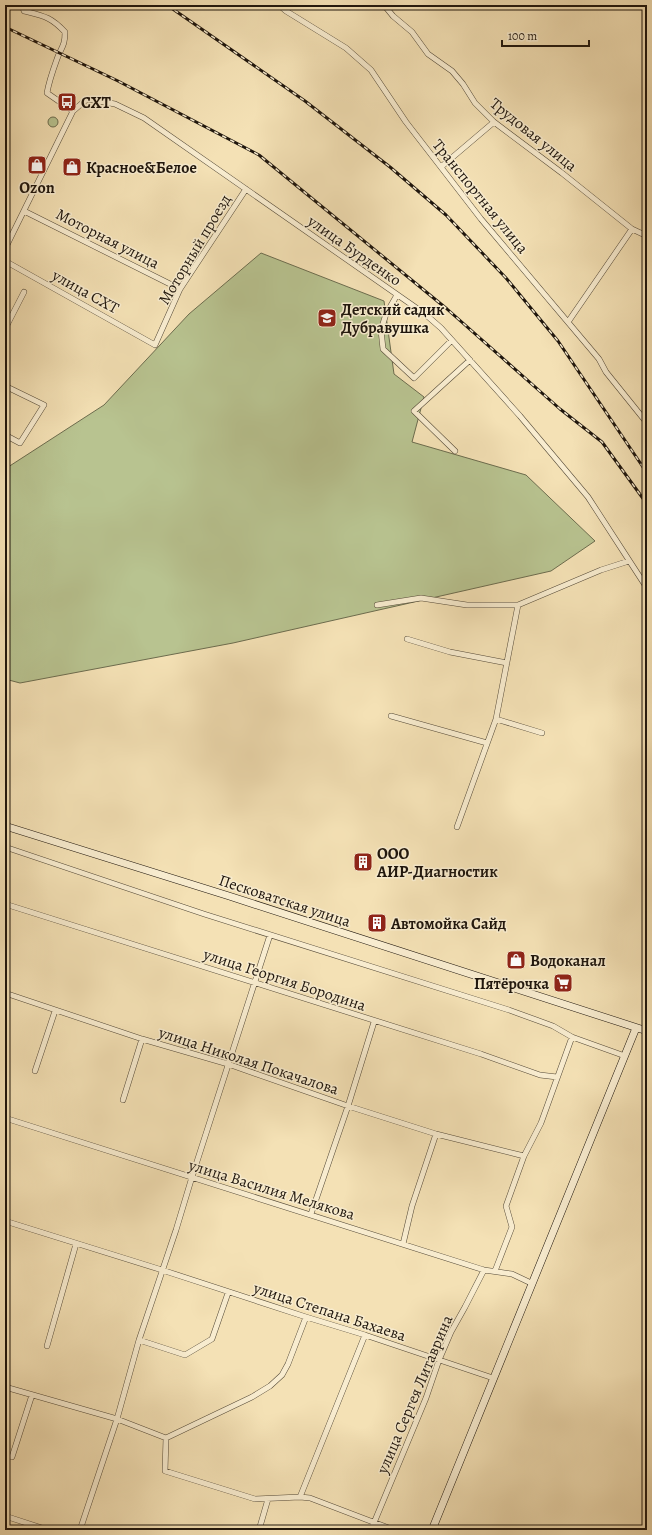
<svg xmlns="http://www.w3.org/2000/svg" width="652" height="1535" font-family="Alegreya,serif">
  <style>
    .green { fill: #b8c390; stroke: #6c6c4e }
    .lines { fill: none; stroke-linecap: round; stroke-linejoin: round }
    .minor-casing { stroke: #544937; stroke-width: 6 }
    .secondary-casing { stroke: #1f160d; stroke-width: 8 }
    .minor { stroke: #f8eccf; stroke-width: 5 }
    .secondary { stroke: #f8eccf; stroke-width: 7 }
    .rail-casing { stroke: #1f160d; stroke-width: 3 }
    .rail { stroke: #f8eccf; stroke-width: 1.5; stroke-dasharray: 4.5; stroke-linecap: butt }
    .labels { text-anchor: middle; stroke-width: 3; stroke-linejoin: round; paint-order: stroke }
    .poi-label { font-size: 16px; font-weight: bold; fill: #1f160d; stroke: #f8eccf; text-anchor: start }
    .street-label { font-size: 16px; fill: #1f160d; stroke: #f8eccf }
  </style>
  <rect width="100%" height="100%" fill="#f4e1b5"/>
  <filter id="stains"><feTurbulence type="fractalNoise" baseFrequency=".005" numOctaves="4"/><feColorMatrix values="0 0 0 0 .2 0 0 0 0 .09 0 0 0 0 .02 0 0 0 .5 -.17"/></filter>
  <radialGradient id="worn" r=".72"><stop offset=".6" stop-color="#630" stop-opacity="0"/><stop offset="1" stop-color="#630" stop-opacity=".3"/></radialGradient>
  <!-- green -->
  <path class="green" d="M48 122a5 5 0 1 1 10 0a5 5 0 1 1-10 0Z
    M261 253 384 301 394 374 424 397 412 442 526 475 595 541 551 571 233 643 20 683 5 679V469L104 405 189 314Z"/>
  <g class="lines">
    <!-- minor casing -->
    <g class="minor-casing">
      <path id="minor" d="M22 5 24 11C44 16 51 17 65 32 65 47 61 47 57 59 53 70 49 81 47 93L73 111
        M279 5 286 11 346 48 371 70 406 122 481 219 599 359 606 372 647 423
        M384 5 393 16 412 32 428 54 452 71 463 84 475 103 494 122 562 173 632 229 647 236
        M441 167 494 122
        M24 211 180 289
        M5 249 73 111 87 99 115 104 144 118 425 314 441 328 520 416 588 497 647 588
        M5 261 155 345 180 289 246 189
        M397 295 386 314 381 330 383 349 414 378 452 340
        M568 322 632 229
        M5 329 24 292
        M5 386 44 405 20 443 5 435
        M455 451 414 411 470 360
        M377 605 421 598 467 605H518L601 570 629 561
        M407 639 450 652 507 663
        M391 716 487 743
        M496 719 542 733
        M457 827 496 719 518 605
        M5 847 204 914 509 1010 553 1026 572 1037 625 1056
        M5 904 481 1054 540 1075 557 1077
        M5 993 142 1039 228 1064 348 1106 436 1134 524 1156
        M35 1071 55 1011
        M123 1100 142 1039
        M5 1118 484 1270 512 1274 531 1283
        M311 1214 348 1106 374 1022
        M5 1221 162 1270 306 1317 365 1335 493 1378
        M403 1244 412 1206 436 1134
        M495 1271 512 1227 506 1206 524 1156 541 1123 572 1037
        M139 1340 185 1355 212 1339 228 1293
        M47 1346 76 1244
        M5 1387 117 1419 166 1438 252 1397 270 1386 282 1375 288 1364 306 1317
        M166 1438 165 1471 255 1499 300 1497 310 1498 394 1530
        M12 1457 32 1395
        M300 1497 365 1335
        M5 1516 48 1530
        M80 1530 117 1419 139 1340 176 1230 192 1177 270 935
        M259 1530 268 1499
        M371 1530 426 1398 439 1360 451 1332 465 1307 484 1270"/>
    </g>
    <!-- secondary casing -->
    <g class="secondary-casing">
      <path id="secondary" d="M5 826 229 896 647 1031
        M432 1530 636 1028"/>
    </g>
    <!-- minor -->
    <use href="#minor" class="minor"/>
    <!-- secondary -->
    <use href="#secondary" class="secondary"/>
    <!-- rail casing -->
    <g class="rail-casing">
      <path id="rail" d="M167 5 305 101 390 167 446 215 506 278 558 341 647 473
        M5 27 118 81 259 155 447 309 560 409 602 442 647 504"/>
    </g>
    <!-- rail -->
    <use href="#rail" class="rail"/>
  </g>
  <!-- icons -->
  <defs>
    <g id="bus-square" transform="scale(1)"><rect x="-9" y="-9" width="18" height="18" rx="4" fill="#8f2418" stroke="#f8eccf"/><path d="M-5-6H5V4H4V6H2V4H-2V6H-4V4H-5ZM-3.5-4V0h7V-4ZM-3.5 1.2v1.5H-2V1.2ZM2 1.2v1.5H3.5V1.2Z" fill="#fff"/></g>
    <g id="shop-square" transform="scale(1)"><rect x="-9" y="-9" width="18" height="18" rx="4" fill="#8f2418" stroke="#f8eccf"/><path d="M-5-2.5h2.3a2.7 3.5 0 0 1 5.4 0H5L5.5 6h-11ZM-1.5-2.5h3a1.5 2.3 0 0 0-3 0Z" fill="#fff"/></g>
    <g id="school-square" transform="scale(1)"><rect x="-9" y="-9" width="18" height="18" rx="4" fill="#8f2418" stroke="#f8eccf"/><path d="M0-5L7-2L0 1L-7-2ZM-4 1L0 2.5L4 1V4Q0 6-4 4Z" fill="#fff"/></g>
    <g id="building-square" transform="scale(1)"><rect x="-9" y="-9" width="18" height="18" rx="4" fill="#8f2418" stroke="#f8eccf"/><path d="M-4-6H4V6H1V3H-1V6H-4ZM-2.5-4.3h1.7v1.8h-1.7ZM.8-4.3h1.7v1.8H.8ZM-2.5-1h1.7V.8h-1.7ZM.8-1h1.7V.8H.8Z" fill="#fff"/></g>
    <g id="supermarket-square" transform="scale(1)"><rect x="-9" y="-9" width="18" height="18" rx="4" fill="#8f2418" stroke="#f8eccf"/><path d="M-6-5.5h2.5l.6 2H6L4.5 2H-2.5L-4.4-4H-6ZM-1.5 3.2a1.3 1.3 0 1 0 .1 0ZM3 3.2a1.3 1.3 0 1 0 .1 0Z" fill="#fff"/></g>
  </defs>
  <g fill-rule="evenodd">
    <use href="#bus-square" x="67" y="102"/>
    <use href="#shop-square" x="37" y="165"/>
    <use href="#shop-square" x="72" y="167"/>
    <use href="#school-square" x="327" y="318"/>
    <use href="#building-square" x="363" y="862"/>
    <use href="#building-square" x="377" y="923"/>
    <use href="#shop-square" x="516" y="960"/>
    <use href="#supermarket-square" x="563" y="983"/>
  </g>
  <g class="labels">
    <!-- poi labels -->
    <g class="poi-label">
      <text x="81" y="108">СХТ</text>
      <text x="86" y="173">Красное&amp;Белое</text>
      <text x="37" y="193" text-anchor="middle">Ozon</text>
      <text x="341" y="315">Детский садик<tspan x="341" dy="18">Дубравушка</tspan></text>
      <text x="377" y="859">ООО<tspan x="377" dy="18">АИР-Диагностик</tspan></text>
      <text x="391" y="929">Автомойка Сайд</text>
      <text x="530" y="966">Водоканал</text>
      <text x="549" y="989" text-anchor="end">Пятёрочка</text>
    </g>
    <!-- street labels -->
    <g class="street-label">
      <text transform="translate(534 134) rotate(39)" y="6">Трудовая улица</text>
      <text transform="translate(481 196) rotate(51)" y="6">Транспортная улица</text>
      <text transform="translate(108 238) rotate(27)" y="6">Моторная улица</text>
      <text transform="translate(194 249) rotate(-59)" y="6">Моторный проезд</text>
      <text transform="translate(355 250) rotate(35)" y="6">улица Бурденко</text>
      <text transform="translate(86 291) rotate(29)" y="6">улица СХТ</text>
      <text transform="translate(285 900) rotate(18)" y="6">Песковатская улица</text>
      <text transform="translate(285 979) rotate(18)" y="6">улица Георгия Бородина</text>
      <text transform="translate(249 1060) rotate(18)" y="6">улица Николая Покачалова</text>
      <text transform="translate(272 1189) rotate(17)" y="6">улица Василия Мелякова</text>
      <text transform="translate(330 1311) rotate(18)" y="6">улица Степана Бахаева</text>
      <text transform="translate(414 1394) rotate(-67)" y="6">улица Сергея Литаврина</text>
    </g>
  </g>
  <!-- margin -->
  <rect width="652" height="1535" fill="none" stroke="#f4e1b5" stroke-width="20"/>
  <rect x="6" y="6" width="640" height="1523" fill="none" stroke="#1f160d" stroke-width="2"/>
  <rect x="10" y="10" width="632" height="1515" fill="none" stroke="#1f160d"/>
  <!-- scale -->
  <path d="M502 40v6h87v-6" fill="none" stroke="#1f160d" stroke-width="2"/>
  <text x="508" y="40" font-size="12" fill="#1f160d" stroke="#f8eccf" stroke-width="3" paint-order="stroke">100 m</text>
  <rect width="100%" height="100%" filter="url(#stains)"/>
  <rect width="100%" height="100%" fill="url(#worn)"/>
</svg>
